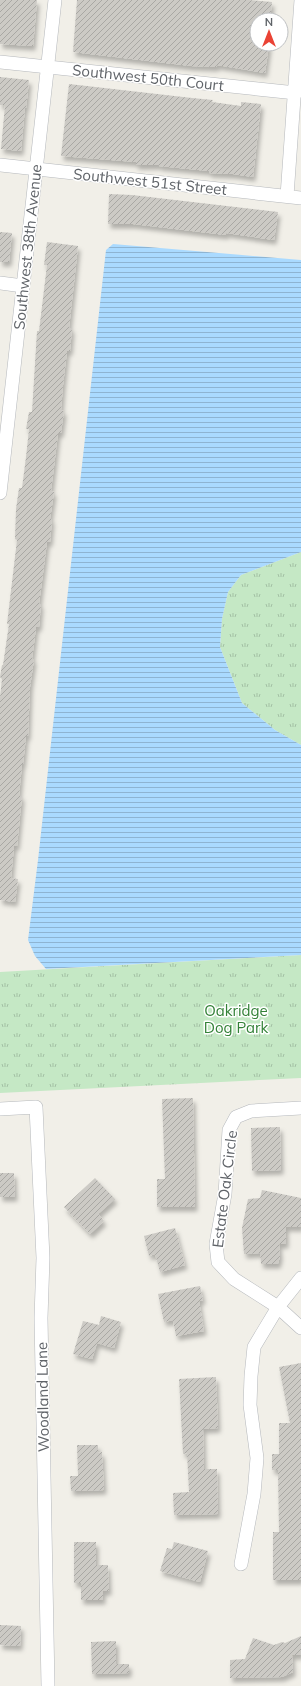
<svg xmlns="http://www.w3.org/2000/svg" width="301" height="1686" font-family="Mulish,sans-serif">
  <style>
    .grass { fill: url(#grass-tufts) }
    .water { fill: url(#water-rules) }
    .building { fill: url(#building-hatch); filter: url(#shadow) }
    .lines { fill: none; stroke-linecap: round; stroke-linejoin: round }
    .street-casing { stroke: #b5b8bc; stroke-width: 14 }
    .street { stroke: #fff; stroke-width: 13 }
    .labels { text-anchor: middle; stroke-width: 3; stroke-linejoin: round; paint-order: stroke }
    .street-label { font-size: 15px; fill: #5f6368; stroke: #fff }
    .park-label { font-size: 15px; fill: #348238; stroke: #fff }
  </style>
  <defs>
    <pattern id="grass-tufts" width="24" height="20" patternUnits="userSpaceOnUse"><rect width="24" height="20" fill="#c5e8c5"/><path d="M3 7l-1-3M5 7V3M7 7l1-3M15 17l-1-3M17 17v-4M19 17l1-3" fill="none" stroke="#a3c0a4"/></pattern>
    <pattern id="water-rules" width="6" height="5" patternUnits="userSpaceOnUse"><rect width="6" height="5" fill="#aadaff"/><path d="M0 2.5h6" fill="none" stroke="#8eb4d2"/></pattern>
    <pattern id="building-hatch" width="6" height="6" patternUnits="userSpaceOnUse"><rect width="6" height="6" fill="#cccac5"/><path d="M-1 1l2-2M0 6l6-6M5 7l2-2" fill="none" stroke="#a9a8a4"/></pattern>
    <filter id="shadow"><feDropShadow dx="2.5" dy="4.5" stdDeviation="2" flood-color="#0004"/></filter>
  </defs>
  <rect width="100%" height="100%" fill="#f1efe8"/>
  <!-- grass -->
  <path class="grass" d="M301 552V745L275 730 242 703 220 647 222 619 228 592 241 575Z
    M301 955V1078L0 1093V972Z"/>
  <!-- water -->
  <path class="water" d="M113 244 301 260V552L241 575 228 592 222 619 220 647 242 703 275 730 301 745V955L46 969 35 956 28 940 38 860 106 250Z"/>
  <!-- building -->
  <path class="building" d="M0 0H37L33 46 0 44Z
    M77 0H249L272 2 270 20H257V44L269 45 265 73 217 65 216 67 191 66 73 52Z
    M0 77 29 80 26 108 25 107 21 151 1 149 5 105H0Z
    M69 84 192 98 213 100 212 102 241 106V102L261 104 253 177 233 174 209 173V171L159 166 160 165H136V162L61 156Z
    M109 194 132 195 278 212 274 240 226 233V235L133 224H108Z
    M0 232 12 233 9 262H0Z
    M47 242 78 246 69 328H72L70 351H67L63 385 61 410 64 411 61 433H58L51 491 54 492 50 519H52L50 542H47L39 604H41L39 627H36L32 659H34L30 687 28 736H26L23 764H22L19 796H22L17 846H14L11 878 18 879 15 902 0 900V697L2 679 0 677 2 665H3L9 624H7L17 540 15 539 16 509 19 488H22L26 457 29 429H26L29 412H32L37 331H39L47 265H44Z
    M193 1098 195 1207H157V1179H165L162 1099Z
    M280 1127 281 1170 252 1171 251 1128Z
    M0 1173H14L15 1197H0Z
    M95 1178 115 1199 98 1214 104 1221 90 1234 64 1207Z
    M262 1190 301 1198V1227H286V1244H279L280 1256 278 1264H261L260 1253 244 1254 242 1228 248 1199 260 1198Z
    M175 1228 185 1265 160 1272 155 1254 149 1256 144 1236Z
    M200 1286 203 1300 199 1301 204 1331 176 1336 173 1320 164 1322 158 1294Z
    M101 1316 121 1322 114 1348 97 1343 92 1359 73 1354 83 1321 99 1325Z
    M301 1363V1580H273V1532H279L278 1470H272V1454H279V1423H290L279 1367Z
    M216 1377 218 1428 203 1429 204 1469H217L218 1514 174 1515 173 1493 189 1492 187 1453 183 1454 179 1379Z
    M77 1445H98V1453L102 1452 104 1490 71 1491 70 1476H78Z
    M74 1542H96V1565H108L109 1591H103V1600H81V1583H74Z
    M174 1542 208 1551 200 1582 160 1571 167 1548 172 1549Z
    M0 1625 21 1626 20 1646 0 1645Z
    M301 1636V1655H292L293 1672 282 1677 230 1678V1660L245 1659 253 1638 274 1645 282 1642 285 1643Z
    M116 1641V1664H129V1673L92 1674 91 1642Z"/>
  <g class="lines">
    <!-- street casing -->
    <g class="street-casing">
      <path id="street" d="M0 62 296 93
        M0 165 301 198
        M287 196 301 0
        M0 283 23 286
        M0 493 55 0
        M301 1108 251 1111 236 1117 229 1130 225 1194 216 1244 218 1262 234 1279 278 1307 301 1278
        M0 1109 36 1107 43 1258 41 1318 48 1686
        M241 1564 254 1494 257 1458 250 1405 251 1376 254 1347 278 1307 301 1328"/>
    </g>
    <!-- street -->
    <use href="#street" class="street"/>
  </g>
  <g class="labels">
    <!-- street labels -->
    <g class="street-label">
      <text transform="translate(148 78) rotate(6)" y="5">Southwest 50th Court</text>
      <text transform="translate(150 182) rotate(6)" y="5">Southwest 51st Street</text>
      <text transform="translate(28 247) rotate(-84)" y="5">Southwest 38th Avenue</text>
      <text transform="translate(225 1189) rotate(-83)" y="5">Estate Oak Circle</text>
      <text transform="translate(43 1397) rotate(-91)" y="5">Woodland Lane</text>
    </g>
    <!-- park labels -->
    <g class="park-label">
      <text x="236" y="1016">Oakridge<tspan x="236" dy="17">Dog Park</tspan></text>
    </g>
  </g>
  <!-- north arrow -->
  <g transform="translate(269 32)"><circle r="19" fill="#ffffff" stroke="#bfc1c3"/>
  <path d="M0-3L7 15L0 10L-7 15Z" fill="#ea4335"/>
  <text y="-6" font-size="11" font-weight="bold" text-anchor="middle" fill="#5f6368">N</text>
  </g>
</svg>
